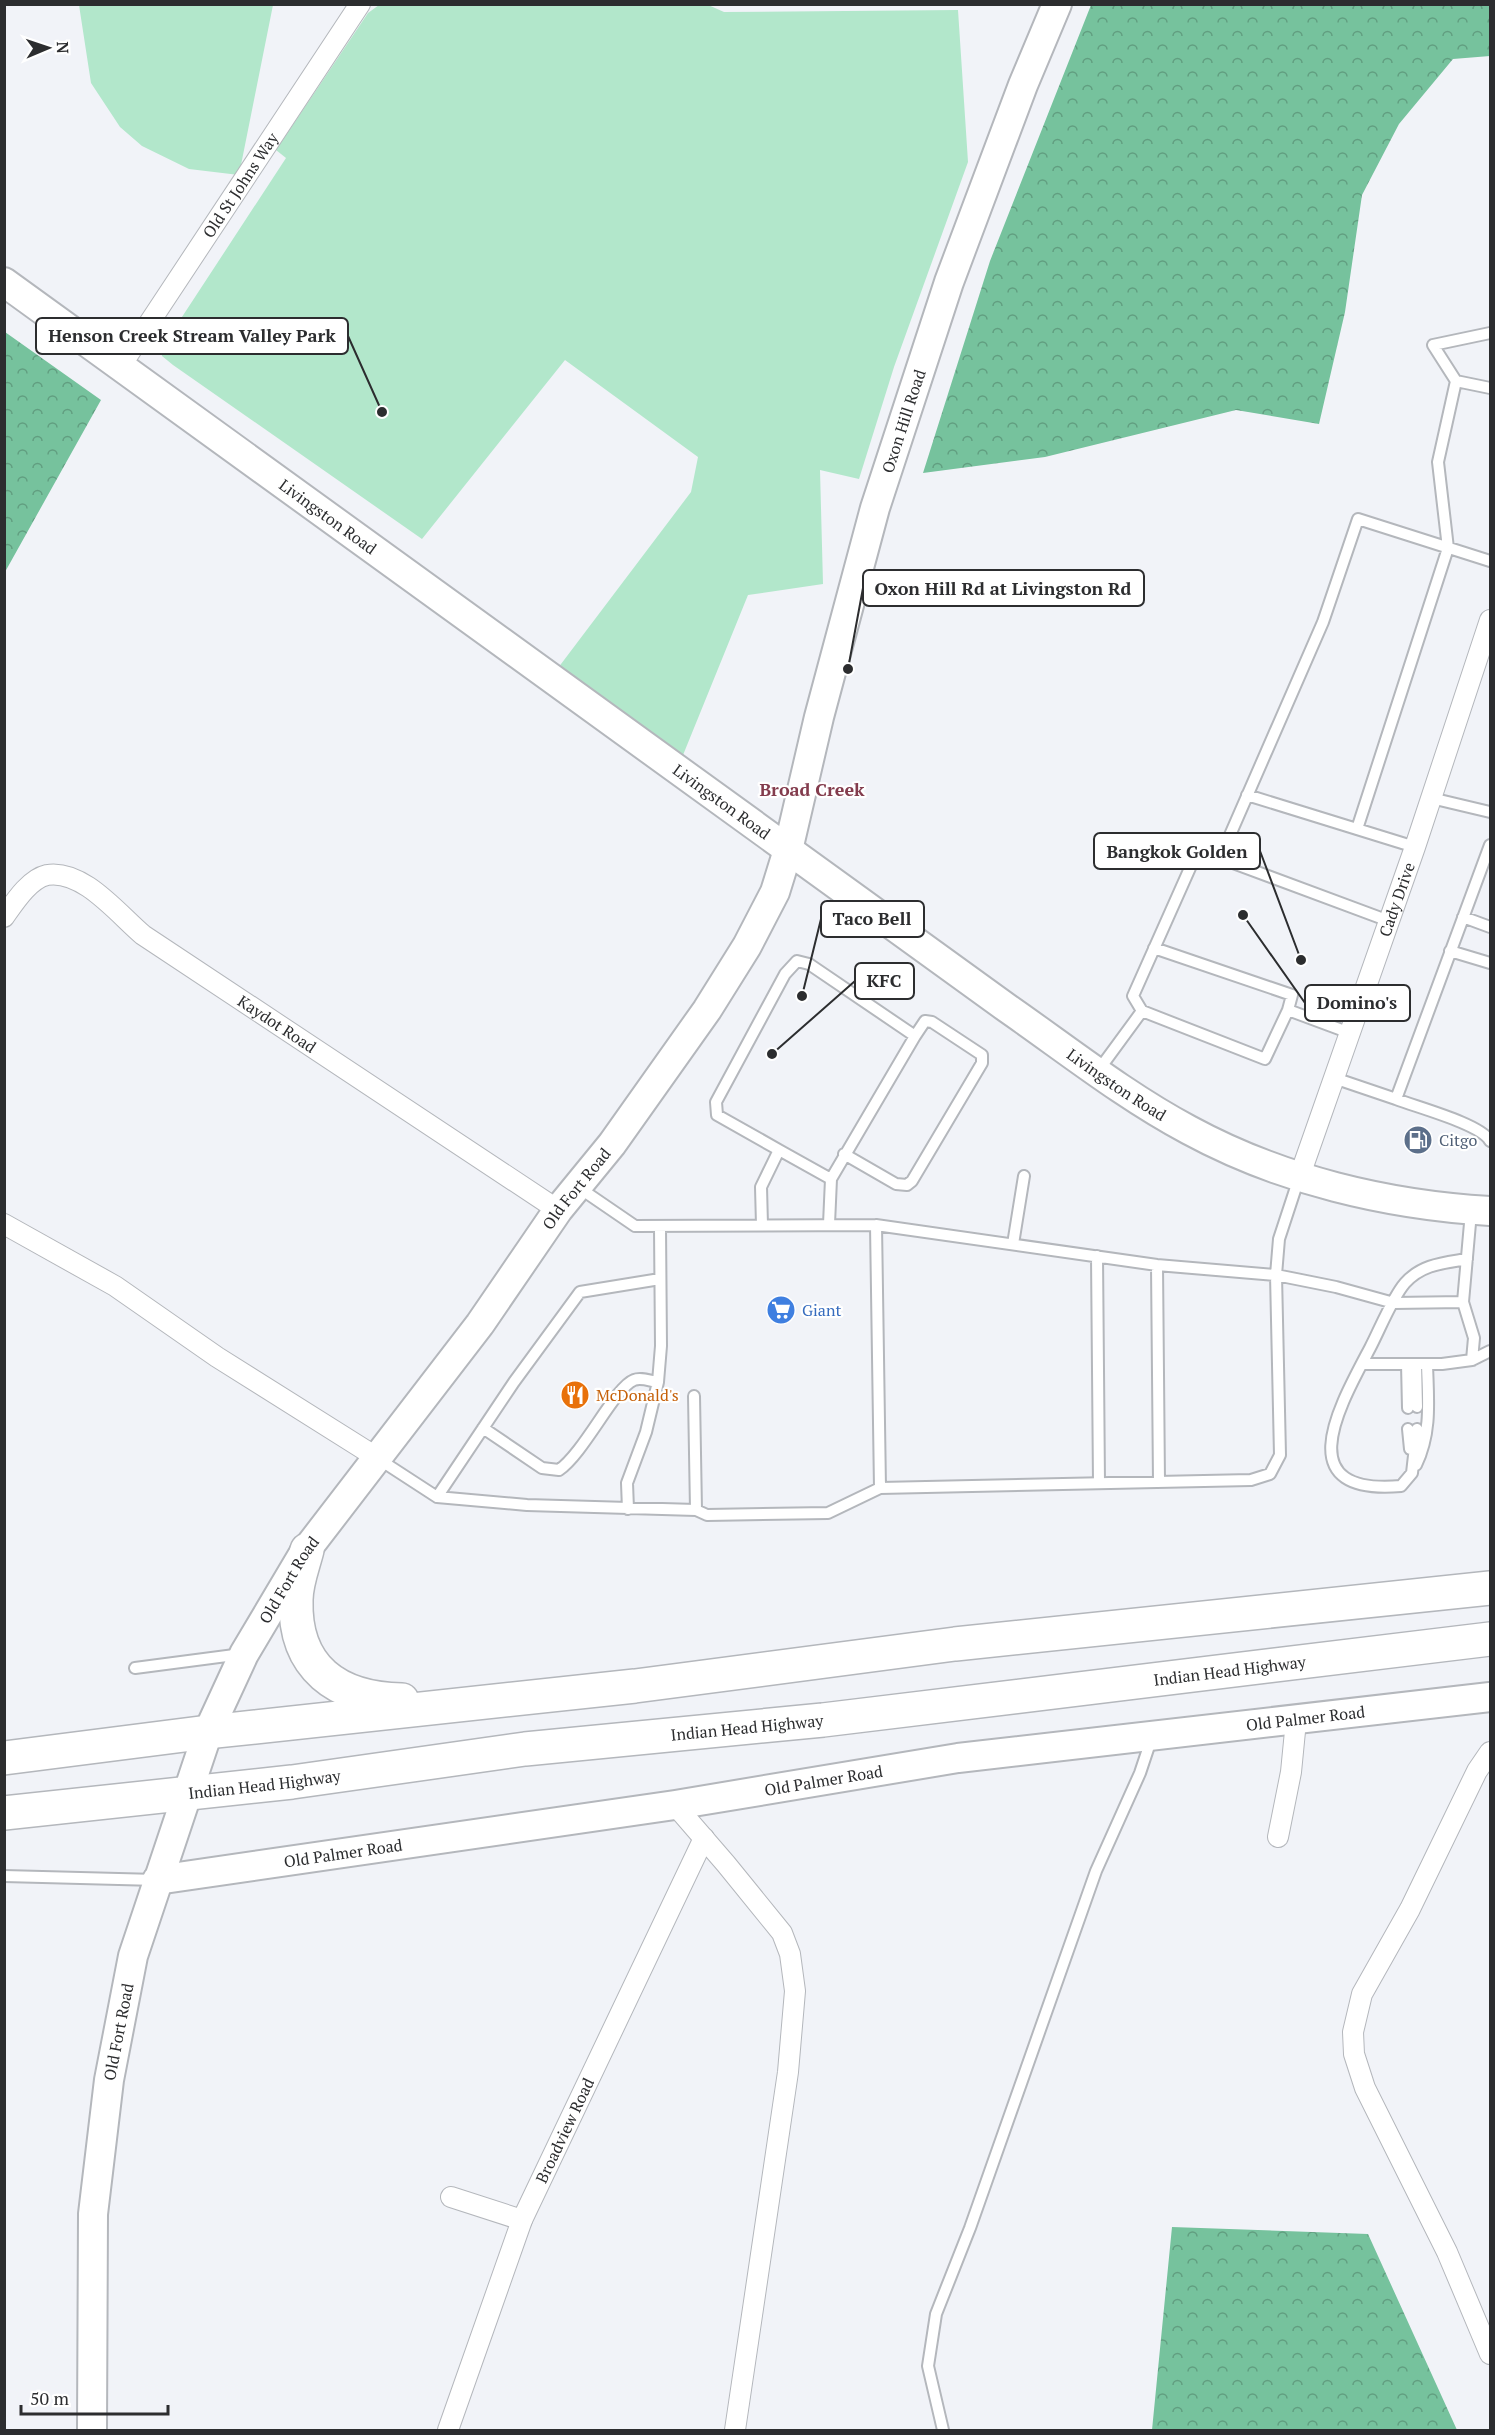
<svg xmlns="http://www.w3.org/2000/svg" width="1495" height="2435" font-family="'PT Serif',serif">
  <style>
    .forest { fill: url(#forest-crowns) }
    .green { fill: #b2e7cb }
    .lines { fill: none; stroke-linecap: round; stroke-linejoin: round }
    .lane-casing { stroke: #b4b7bc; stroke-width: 14 }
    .street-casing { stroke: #b4b7bc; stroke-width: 22 }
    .secondary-casing { stroke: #b4b7bc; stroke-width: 32 }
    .highway-casing { stroke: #b4b7bc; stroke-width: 36 }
    .lane { stroke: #fff; stroke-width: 10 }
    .street { stroke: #fff; stroke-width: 20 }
    .secondary { stroke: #fff; stroke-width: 28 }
    .highway { stroke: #fff; stroke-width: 33 }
    .labels { text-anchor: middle; stroke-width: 4.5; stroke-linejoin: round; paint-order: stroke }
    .street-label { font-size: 16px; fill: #2c2d2f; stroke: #fff }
    .service-label { font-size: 16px; fill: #4e5e75; stroke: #fff; text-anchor: start }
    .shop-label { font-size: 16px; fill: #366cbe; stroke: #fff; text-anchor: start }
    .food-label { font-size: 16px; fill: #c56008; stroke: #fff; text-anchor: start }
    .neighbourhood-label { font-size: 18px; font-weight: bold; fill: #833c4d; stroke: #fff }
    .leader { fill: none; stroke: #2c2d2f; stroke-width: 2 }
    .callout-dot { fill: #2c2d2f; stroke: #fff; stroke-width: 2 }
    .callout { fill: #fff; stroke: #2c2d2f; stroke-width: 2 }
    .callout-label { font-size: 18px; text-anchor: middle; font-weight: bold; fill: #2c2d2f }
  </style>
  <defs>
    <pattern id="forest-crowns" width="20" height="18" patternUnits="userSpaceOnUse" patternTransform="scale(1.5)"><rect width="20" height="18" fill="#76c29d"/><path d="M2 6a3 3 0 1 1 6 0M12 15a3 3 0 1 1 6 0" fill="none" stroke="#619e80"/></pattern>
  </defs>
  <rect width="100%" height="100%" fill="#f1f3f8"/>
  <!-- forest -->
  <path class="forest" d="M1091 5H1490V56L1453 59 1399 124 1362 195 1345 312 1319 424 1236 410 1045 457 923 473 990 261Z
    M5 332 101 400 5 572Z
    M1172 2227 1368 2234 1457 2430H1152Z"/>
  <!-- green -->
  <path class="green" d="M706 4 724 12 958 10 968 162 894 367 859 479 820 470 823 584 748 595 681 760 558 668 691 492 698 457 565 360 422 539 173 365 162 356 161 349 286 158 276 150 368 13 379 5Z
    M79 5H273L239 175 189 169 142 146 120 127 91 83Z"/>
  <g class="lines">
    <!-- lane casing -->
    <g class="lane-casing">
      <path id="lane" d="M1456 381 1433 345 1490 333
        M1247 795 1415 847
        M1431 798 1490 812
        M1357 829 1448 548 1438 462 1456 381 1490 388
        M1220 858 1323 622 1358 519 1490 561
        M1463 917 1490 927
        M1154 948 1292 995 1288 1010 1350 1033
        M1450 951 1490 963
        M1142 1011 1265 1059 1288 1010
        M1098 1071 1142 1011 1133 996 1198 850 1389 921
        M1334 1078 1396 1099 1490 845
        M1396 1099C1416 1107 1481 1124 1490 1141
        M779 1150 831 1179
        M578 1187 635 1226 876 1225 1157 1265 1276 1275 1336 1287 1394 1303 1463 1302
        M829 1224 831 1179 915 1036
        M762 1225 761 1187 779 1150 717 1115 716 1102 785 974 797 961 809 964 915 1036 925 1021 932 1022 982 1055V1063L912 1181 907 1185 896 1184 844 1154
        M876 1225 880 1488
        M1013 1244 1024 1176
        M1097 1256 1099 1483
        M1157 1265 1159 1482
        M1472 1360 1490 1351
        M1362 1364H1442L1472 1360 1474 1338 1463 1302 1471 1212
        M1407 1364 1408 1408
        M1416 1364 1417 1407
        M694 1396 696 1510
        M483 1428 542 1468 559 1470C584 1453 615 1387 634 1380 641 1377 650 1381 658 1382
        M1408 1429 1410 1449
        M1417 1429 1412 1473 1401 1486C1287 1496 1340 1405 1370 1348 1380 1329 1392 1298 1405 1283 1422 1264 1444 1263 1467 1259
        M377 1458 437 1497 527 1505 696 1510 707 1515 828 1513 880 1488 1251 1480 1270 1474 1280 1455 1276 1275 1279 1239 1299 1178
        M1416 1465C1432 1432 1428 1399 1427 1364
        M437 1497 514 1382 580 1292 660 1279
        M628 1509 627 1483 646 1432 658 1382 661 1346 660 1228
        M135 1668 242 1654
        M4 1876 157 1880
        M943 2430 928 2366 936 2314 970 2228 1096 1871 1140 1773 1152 1737"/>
    </g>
    <!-- street casing -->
    <g class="street-casing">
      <g id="street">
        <path id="s1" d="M120 367 360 4"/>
        <path id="s2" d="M4 917C14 903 29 879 47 875 83 869 118 914 143 935L558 1210"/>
        <path id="s3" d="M1300 1175 1415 847 1490 620"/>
        <path d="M4 1224 115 1286 217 1357 376 1457"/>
        <path d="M1490 1752 1477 1771 1410 1909 1362 1994 1353 2032 1354 2054 1365 2088 1447 2252 1490 2354"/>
        <path d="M675 1805 726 1864 782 1933 790 1954 795 1991 788 2072 735 2430"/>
        <path d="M1278 1837 1291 1772 1296 1721"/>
        <path d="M451 2197 522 2220"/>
        <path id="s4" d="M448 2430 522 2220 704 1838"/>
      </g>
    </g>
    <!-- secondary casing -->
    <g class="secondary-casing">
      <g id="secondary">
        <path id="s5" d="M4 282 1007 1008C1066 1049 1125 1096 1189 1130 1281 1180 1387 1205 1490 1211"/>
        <path id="s6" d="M157 1880 675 1805 958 1758 1490 1697"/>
        <path id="s7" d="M92 2430 93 2214 109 2080 133 1956 208 1732 244 1654 304 1553 480 1324 558 1210 612 1144 707 1010 747 946 775 892 788 850 819 717 875 508 949 282 1023 85 1057 4"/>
      </g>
    </g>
    <!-- highway casing -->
    <g class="highway-casing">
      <g id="highway">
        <path d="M307 1550C303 1566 296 1583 296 1600 294 1668 337 1699 402 1700"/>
        <path d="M4 1758 208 1732 635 1686 955 1644 1490 1588"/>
        <path id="s8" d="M4 1813 292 1782 525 1749 823 1720 1490 1639"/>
      </g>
    </g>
    <!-- lane -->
    <use href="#lane" class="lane"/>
    <!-- street -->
    <use href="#street" class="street"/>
    <!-- secondary -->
    <use href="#secondary" class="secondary"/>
    <!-- highway -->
    <use href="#highway" class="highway"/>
  </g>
  <!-- icons -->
  <defs>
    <g id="fuel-disc" transform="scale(1.5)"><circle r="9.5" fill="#5c6f8a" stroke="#fff"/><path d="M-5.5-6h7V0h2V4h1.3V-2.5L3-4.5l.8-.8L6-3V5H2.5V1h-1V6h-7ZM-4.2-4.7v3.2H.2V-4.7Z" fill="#fff"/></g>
    <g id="supermarket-disc" transform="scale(1.5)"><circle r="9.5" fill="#3f7fe0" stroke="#fff"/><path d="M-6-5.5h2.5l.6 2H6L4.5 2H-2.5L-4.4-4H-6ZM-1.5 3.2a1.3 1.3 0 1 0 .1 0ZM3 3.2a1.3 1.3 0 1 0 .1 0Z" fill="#fff"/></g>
    <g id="restaurant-disc" transform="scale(1.5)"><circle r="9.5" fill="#e8710a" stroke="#fff"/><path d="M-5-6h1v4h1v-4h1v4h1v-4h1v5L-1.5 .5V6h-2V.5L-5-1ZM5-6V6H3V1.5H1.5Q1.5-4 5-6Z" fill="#fff"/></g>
  </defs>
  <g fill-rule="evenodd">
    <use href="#fuel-disc" x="1418" y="1140"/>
    <use href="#supermarket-disc" x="781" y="1310"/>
    <use href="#restaurant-disc" x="575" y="1395"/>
  </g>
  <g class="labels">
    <!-- street labels -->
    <g class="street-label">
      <text dy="6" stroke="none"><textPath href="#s1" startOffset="218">Old St Johns Way</textPath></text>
      <text dy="6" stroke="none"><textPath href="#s7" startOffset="2218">Oxon Hill Road</textPath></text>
      <text dy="6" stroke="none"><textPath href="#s5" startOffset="400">Livingston Road</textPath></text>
      <text dy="6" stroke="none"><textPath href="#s5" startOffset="886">Livingston Road</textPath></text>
      <text dy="6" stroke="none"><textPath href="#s3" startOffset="292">Cady Drive</textPath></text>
      <text dy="6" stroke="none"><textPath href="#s2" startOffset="339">Kaydot Road</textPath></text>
      <text dy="6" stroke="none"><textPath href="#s5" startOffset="1372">Livingston Road</textPath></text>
      <text dy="6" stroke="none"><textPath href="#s7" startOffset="1372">Old Fort Road</textPath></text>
      <text dy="6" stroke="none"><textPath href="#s7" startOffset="886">Old Fort Road</textPath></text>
      <text dy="6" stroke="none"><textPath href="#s8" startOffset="1234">Indian Head Highway</textPath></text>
      <text dy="6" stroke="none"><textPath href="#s6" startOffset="1160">Old Palmer Road</textPath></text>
      <text dy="6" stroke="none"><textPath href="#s8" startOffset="748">Indian Head Highway</textPath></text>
      <text dy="6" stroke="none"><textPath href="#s6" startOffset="674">Old Palmer Road</textPath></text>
      <text dy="6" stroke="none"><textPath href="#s8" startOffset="262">Indian Head Highway</textPath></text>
      <text dy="6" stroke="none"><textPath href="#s6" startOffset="188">Old Palmer Road</textPath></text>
      <text dy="6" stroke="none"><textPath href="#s7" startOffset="400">Old Fort Road</textPath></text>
      <text dy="6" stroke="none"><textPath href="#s4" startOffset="322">Broadview Road</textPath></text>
    </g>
    <!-- service labels -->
    <g class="service-label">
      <text x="1439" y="1146">Citgo</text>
    </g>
    <!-- shop labels -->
    <g class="shop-label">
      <text x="802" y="1316">Giant</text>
    </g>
    <!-- food labels -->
    <g class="food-label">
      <text x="596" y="1401">McDonald's</text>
    </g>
    <!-- neighbourhood labels -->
    <g class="neighbourhood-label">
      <text x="812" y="796">Broad Creek</text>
    </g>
  </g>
  <!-- callouts -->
  <path class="leader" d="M382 412L348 336M848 669L863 588M1301 960L1260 851M802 996L821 919M772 1054L855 981M1243 915L1305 1003"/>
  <g class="callout-dot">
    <circle cx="382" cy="412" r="6"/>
    <circle cx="848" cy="669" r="6"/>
    <circle cx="1301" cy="960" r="6"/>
    <circle cx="802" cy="996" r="6"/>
    <circle cx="772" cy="1054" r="6"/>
    <circle cx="1243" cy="915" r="6"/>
  </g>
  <g class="callout">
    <rect x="36" y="318" width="312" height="36" rx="6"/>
    <rect x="863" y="570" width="281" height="36" rx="6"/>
    <rect x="1094" y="833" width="166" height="36" rx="6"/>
    <rect x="821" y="901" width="103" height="36" rx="6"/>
    <rect x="855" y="963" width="59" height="36" rx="6"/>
    <rect x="1305" y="985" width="105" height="36" rx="6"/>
  </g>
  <g class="callout-label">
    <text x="192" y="342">Henson Creek Stream Valley Park</text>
    <text x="1003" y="595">Oxon Hill Rd at Livingston Rd</text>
    <text x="1177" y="858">Bangkok Golden</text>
    <text x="872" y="925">Taco Bell</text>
    <text x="884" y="987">KFC</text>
    <text x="1357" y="1009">Domino's</text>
  </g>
  <!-- border -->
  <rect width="1495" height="2435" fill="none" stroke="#2c2d2f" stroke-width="12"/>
  <!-- north arrow -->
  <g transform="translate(48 48) rotate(88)" stroke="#ffffff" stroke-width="4.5" paint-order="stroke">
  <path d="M0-4.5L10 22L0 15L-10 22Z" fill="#2c2d2f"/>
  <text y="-9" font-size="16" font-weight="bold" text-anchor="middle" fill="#2c2d2f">N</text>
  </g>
  <!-- scale -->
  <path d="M21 2405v9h147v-9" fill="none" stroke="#2c2d2f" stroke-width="3"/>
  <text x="30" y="2405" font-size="18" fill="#2c2d2f" stroke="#ffffff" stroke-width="4.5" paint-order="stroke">50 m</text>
</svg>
